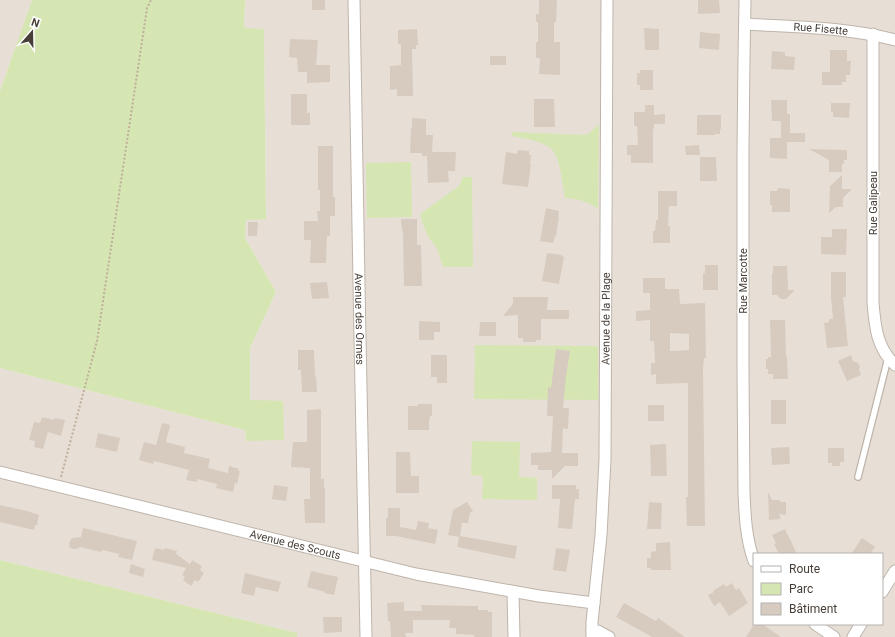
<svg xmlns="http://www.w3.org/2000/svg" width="895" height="637" font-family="Roboto,sans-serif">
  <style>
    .residential { fill: #e7dfd6; fill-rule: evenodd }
    .green { fill: #d5e6b2 }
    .building { fill: #d7cbc0; fill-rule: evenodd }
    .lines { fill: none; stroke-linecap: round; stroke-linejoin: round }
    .service-casing { stroke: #beb4aa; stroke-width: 8 }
    .minor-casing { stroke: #beb4aa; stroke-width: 13 }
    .path { stroke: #bfae9c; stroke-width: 2; stroke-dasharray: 2 2; stroke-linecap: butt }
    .service { stroke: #fff; stroke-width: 5.5 }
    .minor { stroke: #fff; stroke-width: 11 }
    .labels { text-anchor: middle; stroke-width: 3; stroke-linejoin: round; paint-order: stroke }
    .street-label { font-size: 11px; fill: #463e37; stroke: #fff }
  </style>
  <rect width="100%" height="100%" fill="#f3eee8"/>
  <!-- residential -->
  <path class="residential" d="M0 0H32L0 91Z
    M245 0H895V637H297V633L0 560V368L245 430 246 441 250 401V348L276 292 245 238 246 220 266 218 264 29H244ZM754 554H882V624H754Z"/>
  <!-- green -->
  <path class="green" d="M32 0H245L244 28 264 29 266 219 246 220 245 238 276 292 250 348V400L283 401 284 440 246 441 245 430 0 368V91Z
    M599 124 598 209C588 201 577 199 565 198 562 184 561 155 549 147 541 141 522 138 512 136V132L584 135 588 134Z
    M411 162 412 217 367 218 366 163Z
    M463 177H472L473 267H443L437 248 429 238 424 227 420 214 459 186Z
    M475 345 598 346V400L474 399Z
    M472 441 520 442 519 477 537 478V500L482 499 483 476 471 475Z
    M0 560 297 633V637H0Z"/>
  <!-- building -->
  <path class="building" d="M312 0H325V10H312Z
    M539 0H557L556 22H554V42H560V75L539 74 540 58H536V42H538V22H536V14H539Z
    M698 0H719L720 13 698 14Z
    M644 28 659 29V50H645Z
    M417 29 418 45H416V49H412L413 96H397V89L390 90V66L401 65V44H398V30Z
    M700 32 720 34 719 50 699 48Z
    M290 39 318 40 316 65H330V82L307 83V72H298L297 58 289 57Z
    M830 50H847V61H851L850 75H846V82H842V85H822V72H830Z
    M772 51 785 52V56L795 57 794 70 771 69Z
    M490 56H506V65H490Z
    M640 70H653V90H640V85H637V73H640Z
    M291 94H307V113H310V125H291Z
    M534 99H554L555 127H534Z
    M771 100H787V114H790V133H805V142H787V159L770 158V138H781V121H772Z
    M831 103H850L849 118 833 117V112H831Z
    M645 105H654V115L665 114V124H654V129H653V163H631V155H627V145H638L637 126H634V112H645Z
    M697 115H721V129H720V134H715V135H697Z
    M412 118 426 119V135H433L432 152H456L455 171H448L449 182 428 183 427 156H422V153H410L411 128H412Z
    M699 145 700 155H686L685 146Z
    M318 146H333V197H335V216H330V236H327L326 263H310L311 240H304V221H318L317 211H320V190H318Z
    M809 149 847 150V160H844V164H842V172H829V160Z
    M518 150 529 151V155H531L530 164H531L528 187 502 184 506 152 517 154Z
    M700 157H716L717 181H700Z
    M842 175V189H852L843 198V207H836L829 213 830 186Z
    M778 188 790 189V212H772V205H770V191H777Z
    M658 191H677V206H669L668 226H670V243H653V231H655L656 220H658Z
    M546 208 559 211 558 217H559L556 236H555L553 243 540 241Z
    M401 219H417V245H421L422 286H404L403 231H402Z
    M248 222H258L257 236H248Z
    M832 229H847L846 255 821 254V237H832Z
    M547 253 562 255 561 256 564 257 559 284 542 281Z
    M705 265H718V290H703V273H705Z
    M773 266H787L788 290H795L786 299H781L777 295H772V274H773Z
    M831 272H846V297H843L848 346 827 348 824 323 829 322V319H833L831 297Z
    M643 278H665V289H679L680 304 705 303 706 358H704L703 369 705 526H687L686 497H688V383L656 384V374L651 375V363H655L654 341H650V320L636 321V311L650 310V293H643ZM670 333 689 334V350L670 351Z
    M327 282 329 298 312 299 310 283Z
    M513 297H548L547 310H569V319H541V340H536V342H523V338H518V315L503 316 513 304Z
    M770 320H785L786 357H787L788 379H773V374H768V369H766V359H768V357H771Z
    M419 321 440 322V332H434V340H419Z
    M480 322H496V336H479Z
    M556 349 570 351 566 376 563 408H569L568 429 563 428 562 453H578V466H565L552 479V470H538V465H531V453L551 452 553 416H547L548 387 551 388Z
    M298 350H314L315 377 316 376 317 392H302L301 370H298Z
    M431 355H447V383H437V377H431Z
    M851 355 853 361 858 363 860 367 859 369 861 375 847 381 838 361Z
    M771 400H786V424H771Z
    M418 404H432V416H430V419H429V430H408V406H418Z
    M648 405H664V421H648Z
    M321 409V479H324V488H325V523H305L304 499H310V468L291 467 293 442H307V410Z
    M42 417 54 420V418L65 420 61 436 48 432 43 449 34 447 35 441 29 440 34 422 40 423Z
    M162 423 170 425 166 442 185 447 184 453 210 459 208 468 228 473 229 466 239 469 238 471H240L237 484 235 483 233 492 216 488 217 484 197 479V482L186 480 189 470 154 461 153 464 139 460 144 442 156 445Z
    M98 433 120 438 117 452 95 447Z
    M666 444 667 476H651L650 445Z
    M789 447 790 464 772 465 771 448Z
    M828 448H844V462H840V466H832V463H828Z
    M396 452H410L411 476H419V493H396Z
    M274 485 288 487 286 501 272 499Z
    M552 485H576V489H579V499H575L572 529 558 528 560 499H552Z
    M768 492 772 500H780V502H786V515L779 514 781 519 769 520Z
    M467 502 473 511 470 513 468 523H462L460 536 517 546 515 559 457 547 459 537 448 535 453 510Z
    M649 502 662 503 661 529H647Z
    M0 505 27 511 39 515 37 525H35L34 530 0 522Z
    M388 508H400V527L416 530 418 521 429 523 428 528 438 530 435 544 396 536H386V518H388Z
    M83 528 137 541 132 560 118 557 119 554 102 550 101 552 80 547 77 549H73L70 548 69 544 70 540 73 538 81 537Z
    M785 529 797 554H779L774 544 776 543 772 535Z
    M862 538 875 547 870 554H851Z
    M670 542 671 570H651V568H647V558H651V552L656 551V543Z
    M155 548 164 550 165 548 177 551 176 554 190 564 192 560 202 566 200 570 204 573 198 582 195 580 191 586 183 580 185 577 182 575 186 568 152 560Z
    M556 548 570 550 566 572 553 570Z
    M131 564 145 569 143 577 129 573Z
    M311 571 338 577 334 595 324 593 325 592 307 587Z
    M245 573 281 582 278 592 256 587 254 596 241 593Z
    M732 583 736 590 739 588 748 603 729 616 720 602 714 606 708 595 714 592 713 591 724 584 726 587Z
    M404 602V611H422L421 605 478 606V610H488V612H492V637H474V635L456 634V628H449L450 620H413V633H405L406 637H391L390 621H388L387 603Z
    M624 603 656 621 658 618 685 637H652L616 617Z
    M323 617H342V632L324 633Z
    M754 624H762L781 637H746Z"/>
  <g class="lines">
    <!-- service casing -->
    <g class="service-casing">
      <path id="service" d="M858 477 888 358"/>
    </g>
    <!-- minor casing -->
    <g class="minor-casing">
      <g id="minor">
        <path id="s1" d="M354 0C358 212 361 425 366 637"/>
        <path d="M745 0 744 59 743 150V369L744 493C745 516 746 539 754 561"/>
        <path id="s2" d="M745 24C795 27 846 27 895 40"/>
        <path d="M873 34V303C875 327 877 348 895 365"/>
        <path id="s3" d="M0 472 416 574 539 596 594 603"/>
        <path d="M513 592 514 637"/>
        <path d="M882 592 895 571"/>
        <path d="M815 624 834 637"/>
        <path d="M592 631H598L609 637"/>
        <path id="s4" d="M592 637V622L601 535 605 460 607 0"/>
        <path d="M853 637 861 624"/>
      </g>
    </g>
    <!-- path -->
    <path class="path" d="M61 477 97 341 147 8 151 0"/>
    <!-- service -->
    <use href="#service" class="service"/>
    <!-- minor -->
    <use href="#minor" class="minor"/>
  </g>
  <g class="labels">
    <!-- street labels -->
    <g class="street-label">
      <text dy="4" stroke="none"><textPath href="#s2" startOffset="76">Rue Fisette</textPath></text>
      <text transform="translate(873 203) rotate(-90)" y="4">Rue Galipeau</text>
      <text transform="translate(743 281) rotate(-90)" y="4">Rue Marcotte</text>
      <text dy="4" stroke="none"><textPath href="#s1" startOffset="319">Avenue des Ormes</textPath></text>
      <text dy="4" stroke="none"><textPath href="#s4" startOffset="319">Avenue de la Plage</textPath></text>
      <text dy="4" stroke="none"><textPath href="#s3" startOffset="304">Avenue des Scouts</textPath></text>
    </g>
  </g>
  <!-- legend -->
  <rect x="753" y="553" width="130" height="72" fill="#ffffff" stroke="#b5b2af"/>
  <rect x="761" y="566" width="20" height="6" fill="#ffffff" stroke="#b5b2af"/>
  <text x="789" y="573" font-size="12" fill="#463e37">Route</text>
  <rect x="761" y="583" width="20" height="12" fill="#d5e6b2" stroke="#b5b2af"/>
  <text x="789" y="593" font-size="12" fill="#463e37">Parc</text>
  <rect x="761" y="603" width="20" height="12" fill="#d7cbc0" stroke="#b5b2af"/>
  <text x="789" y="613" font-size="12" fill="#463e37">Bâtiment</text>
  <!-- north arrow -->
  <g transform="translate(32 32) rotate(20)" stroke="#ffffff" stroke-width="3" paint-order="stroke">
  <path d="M0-3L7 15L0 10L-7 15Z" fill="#463e37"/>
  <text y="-6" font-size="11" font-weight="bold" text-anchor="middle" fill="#463e37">N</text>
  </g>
</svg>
